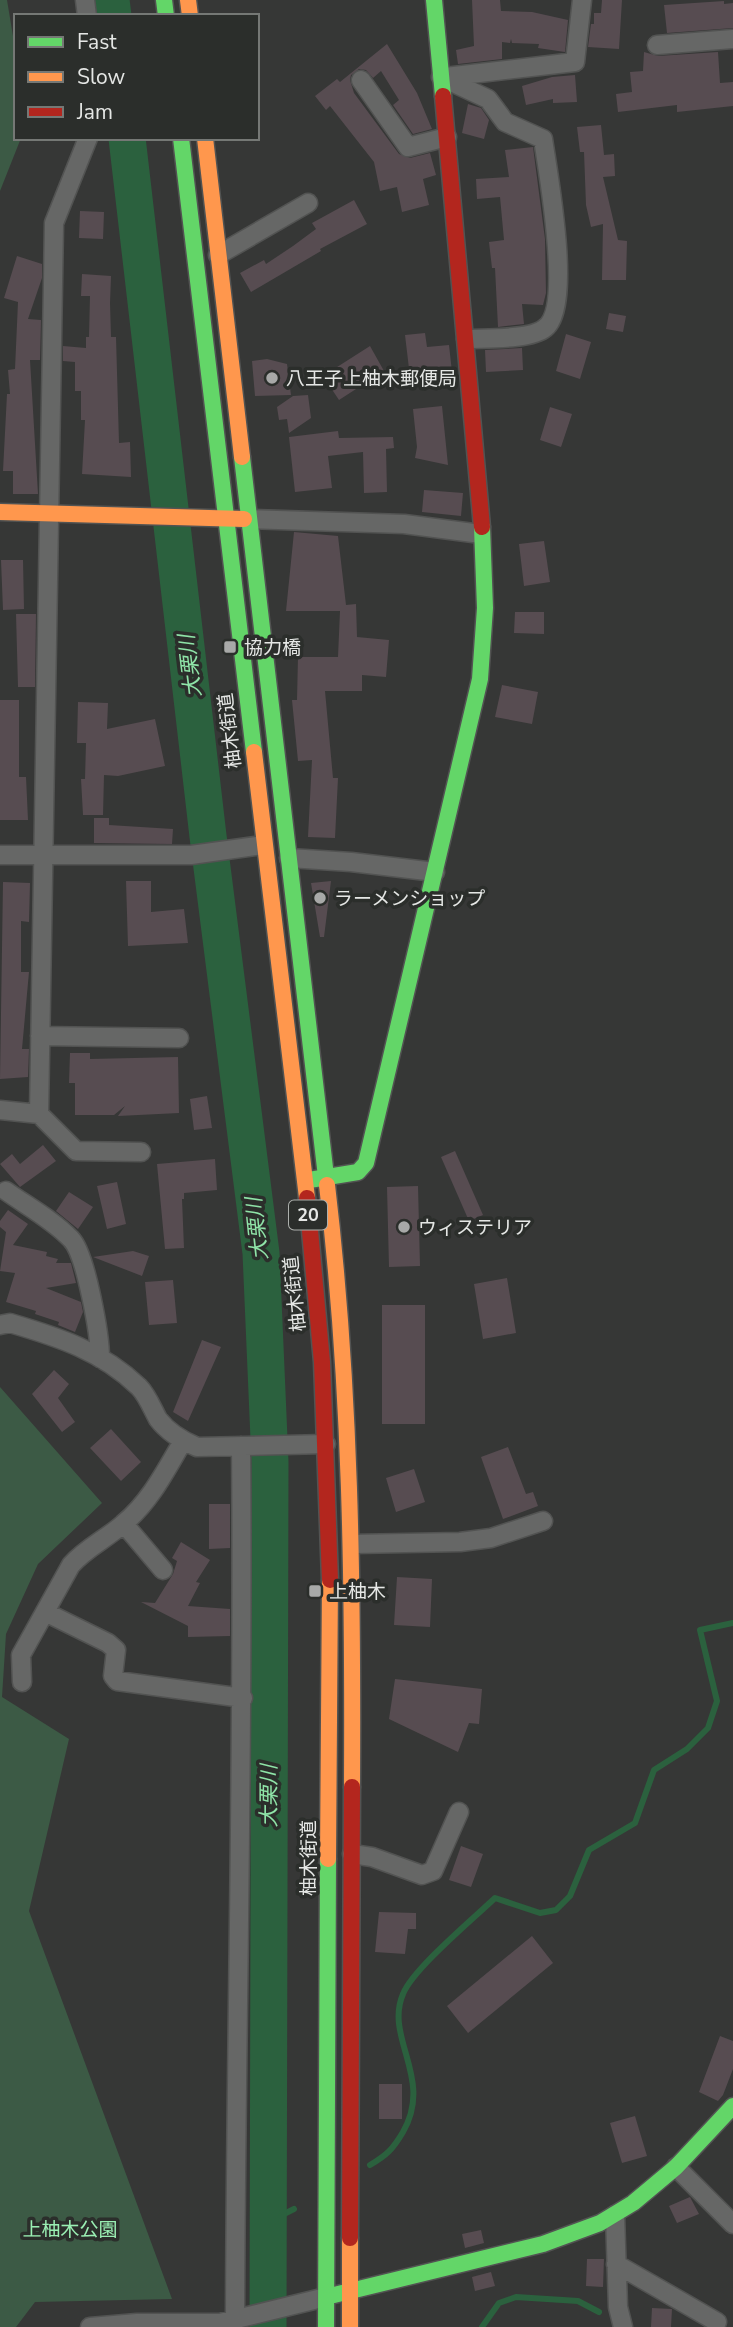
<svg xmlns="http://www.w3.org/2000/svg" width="733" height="2327" font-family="'Nunito Sans','Noto Sans JP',sans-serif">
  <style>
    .green { fill: #3c5a45 }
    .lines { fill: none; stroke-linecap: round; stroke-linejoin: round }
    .stream { stroke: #2b613e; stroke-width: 6 }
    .river { stroke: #2b613e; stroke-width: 37 }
    .building { fill: #574c51 }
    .street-casing { stroke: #525352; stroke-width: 21 }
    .fast-casing { stroke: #525352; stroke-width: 19 }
    .slow-casing { stroke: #525352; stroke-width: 19 }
    .jam-casing { stroke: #525352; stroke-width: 19 }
    .street { stroke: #666766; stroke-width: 18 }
    .fast { stroke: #63d668; stroke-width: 16 }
    .slow { stroke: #ff974d; stroke-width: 16 }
    .jam { stroke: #b3261e; stroke-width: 16 }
    .poi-dot { fill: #a8a9a8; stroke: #2b2e2b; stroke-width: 2.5 }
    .labels { text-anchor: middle; stroke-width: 7; stroke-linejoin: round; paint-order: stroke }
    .shield { fill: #2b2e2b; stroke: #adb0ad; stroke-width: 2 }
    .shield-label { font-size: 18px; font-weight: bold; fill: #e5e7e5 }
    .poi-label { font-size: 19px; fill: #e5e7e5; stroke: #2b2e2b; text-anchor: start }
    .street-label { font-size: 19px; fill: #e5e7e5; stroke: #2b2e2b }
    .park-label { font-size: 19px; fill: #9aefb3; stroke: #2b2e2b }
    .water-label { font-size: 21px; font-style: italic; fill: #8fe4a8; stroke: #2b2e2b }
  </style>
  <rect width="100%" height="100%" fill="#363736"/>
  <!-- green -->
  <path class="green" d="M0 0H7L16 54V138H21L0 191Z
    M0 1387 102 1503 38 1564 6 1634 2 1697 69 1739 29 1911 172 2299 35 2302 16 2327H0Z"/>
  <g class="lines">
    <!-- stream -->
    <path class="stream" d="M370 2165C387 2155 393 2149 403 2132 434 2078 384 2038 403 1994 413 1969 473 1919 495 1898L540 1913 556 1910 570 1896 589 1850 635 1823 654 1770 687 1749 708 1728 717 1701 700 1630 733 1623
      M270 2221 294 2209
      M482 2327 499 2303 516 2297 578 2301 599 2312"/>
    <!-- river -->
    <path class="river" d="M111 0 113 16
      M127 138 208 836 261 1253 270 1462 268 2327"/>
  </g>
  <!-- building -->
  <path class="building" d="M472 0H500L501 11 532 12 568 20 565 52 538 48 539 44 512 43 511 39 510 43 502 42V59L458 64 456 50 474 46Z
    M602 0H622L619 49 588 47 591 24H594V13H601Z
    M724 1V4L733 3V28L667 33 664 5Z
    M387 44 417 93 432 129 413 134 393 105 399 100 381 71 373 78 366 70 359 69 351 75 350 80 354 93 399 154 410 158 430 153 436 175 423 179 429 205 402 212 397 187 380 191 374 162 330 106 326 110 315 96 337 79 340 82Z
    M644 52 658 56 718 52 720 83 733 82V106L677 112V105L618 112 616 94 632 92 630 72 643 71Z
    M575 75 577 102 553 103V99L526 105 522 86 552 77Z
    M468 104 481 108 489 120 484 139 462 133Z
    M601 125 604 155 614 154 615 176 603 177 618 240 627 241 626 280H602L603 224 591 227 586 205 584 152H580L577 127Z
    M533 147 545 239 546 293 543 305 522 304 524 324 498 327 495 268H492L489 242 504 240 500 197 477 199 476 179 509 177 505 150Z
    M354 200 367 224 320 249 321 251 251 292 240 273 264 260 266 264 293 246 316 229 312 223Z
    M80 211 104 212 103 239 79 238Z
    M17 256 42 264V278L28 319 41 320 40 360H30L38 494H13V471H3L7 394H10L8 370 15 369 18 302 4 298Z
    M82 274 111 276 110 303 111 337H116L119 443 130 442 131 477 82 474 85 420H81V391H75V362L63 361V346L86 348V337H89L90 296H81Z
    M609 313 626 316 623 332 606 329Z
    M425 333 427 347 449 345 452 372 410 377 405 335Z
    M566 334 591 342 580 379 556 371Z
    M370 346 384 371 339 400 323 376Z
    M522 348 523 370 486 372 485 350Z
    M267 359 287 364 291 395 255 396 252 361Z
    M308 395 311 418 289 433 287 419 279 420 277 407 293 396Z
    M442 406 448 465 415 458 417 447 413 409Z
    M550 407 572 414 561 447 540 440Z
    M338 431 339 438 393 437 394 448 386 449 387 492 364 493 363 452 328 456 332 488 295 492 289 437Z
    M424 490 463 493 461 516 422 512Z
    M294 532 338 536 346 605 356 604 357 637 389 640 386 677 362 675V691H325L333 778H338L335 838 308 837 312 760 298 761 292 700H297L298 657H338L340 611H286Z
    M544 541 550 582 524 586 519 544Z
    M1 560H23L24 609 3 610Z
    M515 612H544V634L514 633Z
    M16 614H36L35 687H18Z
    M502 685 538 692 532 724 495 717Z
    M0 700H19V777H26L28 820H0Z
    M78 702 108 703 107 729 155 719 165 766 118 776 104 775 103 815H83L81 779H85L86 743H77Z
    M94 818H109V825L173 829 172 844 94 843Z
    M126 881H151V912L184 909 188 943 128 946Z
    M331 881 324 937H320L311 883Z
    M3 882 30 883 29 922 21 921V972H29L22 1049H29L28 1077 0 1079Z
    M70 1053H90V1059L178 1057 179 1113 118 1116 125 1106 114 1115H75V1083H69Z
    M207 1096 212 1128 194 1130 190 1099Z
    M43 1145 56 1161 20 1187 0 1164 12 1154 20 1164Z
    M455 1151 483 1215 469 1221 441 1157Z
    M215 1159 217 1190 184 1193V1199H182L184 1248 165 1249 157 1164Z
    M117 1182 126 1224 107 1229 97 1186Z
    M418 1186 420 1266 389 1267 387 1187Z
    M69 1192 93 1207 78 1229 56 1211Z
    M8 1210 28 1224 13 1245 47 1252 46 1256 58 1259 56 1263H71L76 1283 46 1288 81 1302 83 1312 75 1332 58 1325 59 1322 35 1314 36 1311 6 1302 15 1273 0 1271 6 1232 0 1227V1221Z
    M133 1251 149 1256 142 1276 93 1257Z
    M507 1278 516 1333 483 1339 474 1284Z
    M173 1280 177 1323 149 1325 145 1282Z
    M382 1305H425V1424H382Z
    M202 1340 221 1347 188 1421 173 1412Z
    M54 1370 69 1384 58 1398 75 1422 62 1432 32 1394Z
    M111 1429 141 1462 121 1481 90 1448Z
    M508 1447 526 1494 533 1492 538 1506 503 1519 481 1457Z
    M414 1469 425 1502 396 1512 386 1478Z
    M209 1504H230V1548L209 1549Z
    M181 1542 210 1560 196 1582 200 1583 188 1606 230 1609V1636L188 1637V1626L141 1602 155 1603 173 1574 177 1561 172 1558Z
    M397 1577 432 1579 430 1627 394 1625Z
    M395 1679 482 1689 479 1724 469 1723 458 1752 389 1719Z
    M461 1846 483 1854 471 1887 449 1880Z
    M379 1912 416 1913V1929H408L405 1954 375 1952Z
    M532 1936 553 1963 468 2033 447 2006Z
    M720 2036 733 2041V2069L723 2095 718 2101 699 2092Z
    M379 2084H402V2119H379Z
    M635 2116 647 2156 622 2163 610 2123Z
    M690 2197 699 2214 677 2223 669 2206Z
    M481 2230 484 2243 465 2248 462 2234Z
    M587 2259H604L603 2287 586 2286Z
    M491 2272 495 2286 475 2291 472 2277Z
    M652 2308 672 2309 671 2327H651Z"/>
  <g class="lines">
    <!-- street casing -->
    <g class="street-casing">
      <path id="street" d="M85 0 87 16
        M657 45 733 39
        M441 77 488 99 505 122 543 139C548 173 573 307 545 328 531 340 486 338 466 339
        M445 77 575 62 582 0
        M361 80 408 147 447 137
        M88 138 54 223 39 1114 76 1151 141 1152
        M218 255 308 203
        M250 519 404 524 481 534
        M0 855H191L263 845
        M289 858 351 862 435 872
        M40 1036 179 1038
        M0 1110 39 1114
        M6 1191C27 1206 53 1220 71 1239 86 1254 100 1336 100 1358
        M0 1325 10 1323C58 1337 102 1351 139 1387 147 1395 152 1408 158 1419 167 1431 183 1441 197 1447L326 1444
        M124 1524 163 1570
        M353 1544 460 1542 491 1538 543 1521
        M45 1612 108 1643 116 1650 113 1676 117 1681 243 1698
        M22 1682 21 1655 71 1565C86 1548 106 1539 123 1524 150 1502 166 1470 183 1441
        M352 1854 372 1857 422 1875 433 1871 459 1812
        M676 2167 733 2224
        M615 2215 618 2307 623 2327
        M616 2264 717 2322
        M235 2320C236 2028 244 1737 241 1446
        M90 2327 137 2323H220L326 2297"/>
    </g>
    <!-- fast casing -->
    <g class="fast-casing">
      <path id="fast" d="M164 0 166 16
        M434 0 443 96
        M181 138 254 752
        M242 457 327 1185
        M309 1180 358 1172 366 1163 480 679 485 608 482 527
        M334 2295 543 2244 600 2223 633 2203 676 2167 733 2106
        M326 2327 328 1859"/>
    </g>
    <!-- slow casing -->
    <g class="slow-casing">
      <path id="slow" d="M188 0 190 16
        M205 138 242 457
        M0 512 244 519
        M254 752 307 1198
        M327 1185C351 1387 353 1584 352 1787
        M328 1859 330 1580
        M350 2327V2238"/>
    </g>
    <!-- jam casing -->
    <g class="jam-casing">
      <path id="jam" d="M443 96 482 527
        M307 1198 322 1362 330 1580
        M350 2238 352 1787"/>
    </g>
    <!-- street -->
    <use href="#street" class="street"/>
    <!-- fast -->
    <use href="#fast" class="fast"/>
    <!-- slow -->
    <use href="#slow" class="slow"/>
    <!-- jam -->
    <use href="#jam" class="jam"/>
  </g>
  <!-- markers -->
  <g class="poi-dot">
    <circle cx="272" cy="378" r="7"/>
    <rect x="223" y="640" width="14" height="14" rx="3.5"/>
    <circle cx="320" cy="898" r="7"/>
    <circle cx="404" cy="1227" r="7"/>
    <rect x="308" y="1584" width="14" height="14" rx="3.5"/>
  </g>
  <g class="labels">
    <!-- shield labels -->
    <rect class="shield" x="289" y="1200.5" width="38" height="29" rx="5"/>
    <g class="shield-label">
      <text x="308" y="1221">20</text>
    </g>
    <!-- poi labels -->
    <g class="poi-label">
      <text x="286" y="385">八王子上柚木郵便局</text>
      <text x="244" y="654">協力橋</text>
      <text x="334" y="905">ラーメンショップ</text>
      <text x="418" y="1234">ウィステリア</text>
      <text x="329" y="1598">上柚木</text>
    </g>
    <!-- street labels -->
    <g class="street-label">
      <text transform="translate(229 731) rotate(-97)" y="7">柚木街道</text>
      <text transform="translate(294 1294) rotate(-96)" y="7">柚木街道</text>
      <text transform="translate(308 1858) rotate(-90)" y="7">柚木街道</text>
    </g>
    <!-- park labels -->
    <g class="park-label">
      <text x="70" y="2236">上柚木公園</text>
    </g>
    <!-- water labels -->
    <g class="water-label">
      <text transform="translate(190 666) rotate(-97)" y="7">大栗川</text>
      <text transform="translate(257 1229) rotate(-96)" y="7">大栗川</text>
      <text transform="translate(269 1796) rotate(-90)" y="7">大栗川</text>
    </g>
  </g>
  <!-- legend -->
  <rect x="14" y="14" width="245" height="126" fill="#2b2e2b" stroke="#757875" stroke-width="2"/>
  <rect x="28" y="37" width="35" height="10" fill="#63d668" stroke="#757875" stroke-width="2"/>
  <text x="77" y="49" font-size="21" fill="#e5e7e5">Fast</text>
  <rect x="28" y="72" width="35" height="10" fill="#ff974d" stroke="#757875" stroke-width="2"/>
  <text x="77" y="84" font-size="21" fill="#e5e7e5">Slow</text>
  <rect x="28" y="107" width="35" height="10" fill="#b3261e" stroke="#757875" stroke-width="2"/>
  <text x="77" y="119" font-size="21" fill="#e5e7e5">Jam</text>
</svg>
